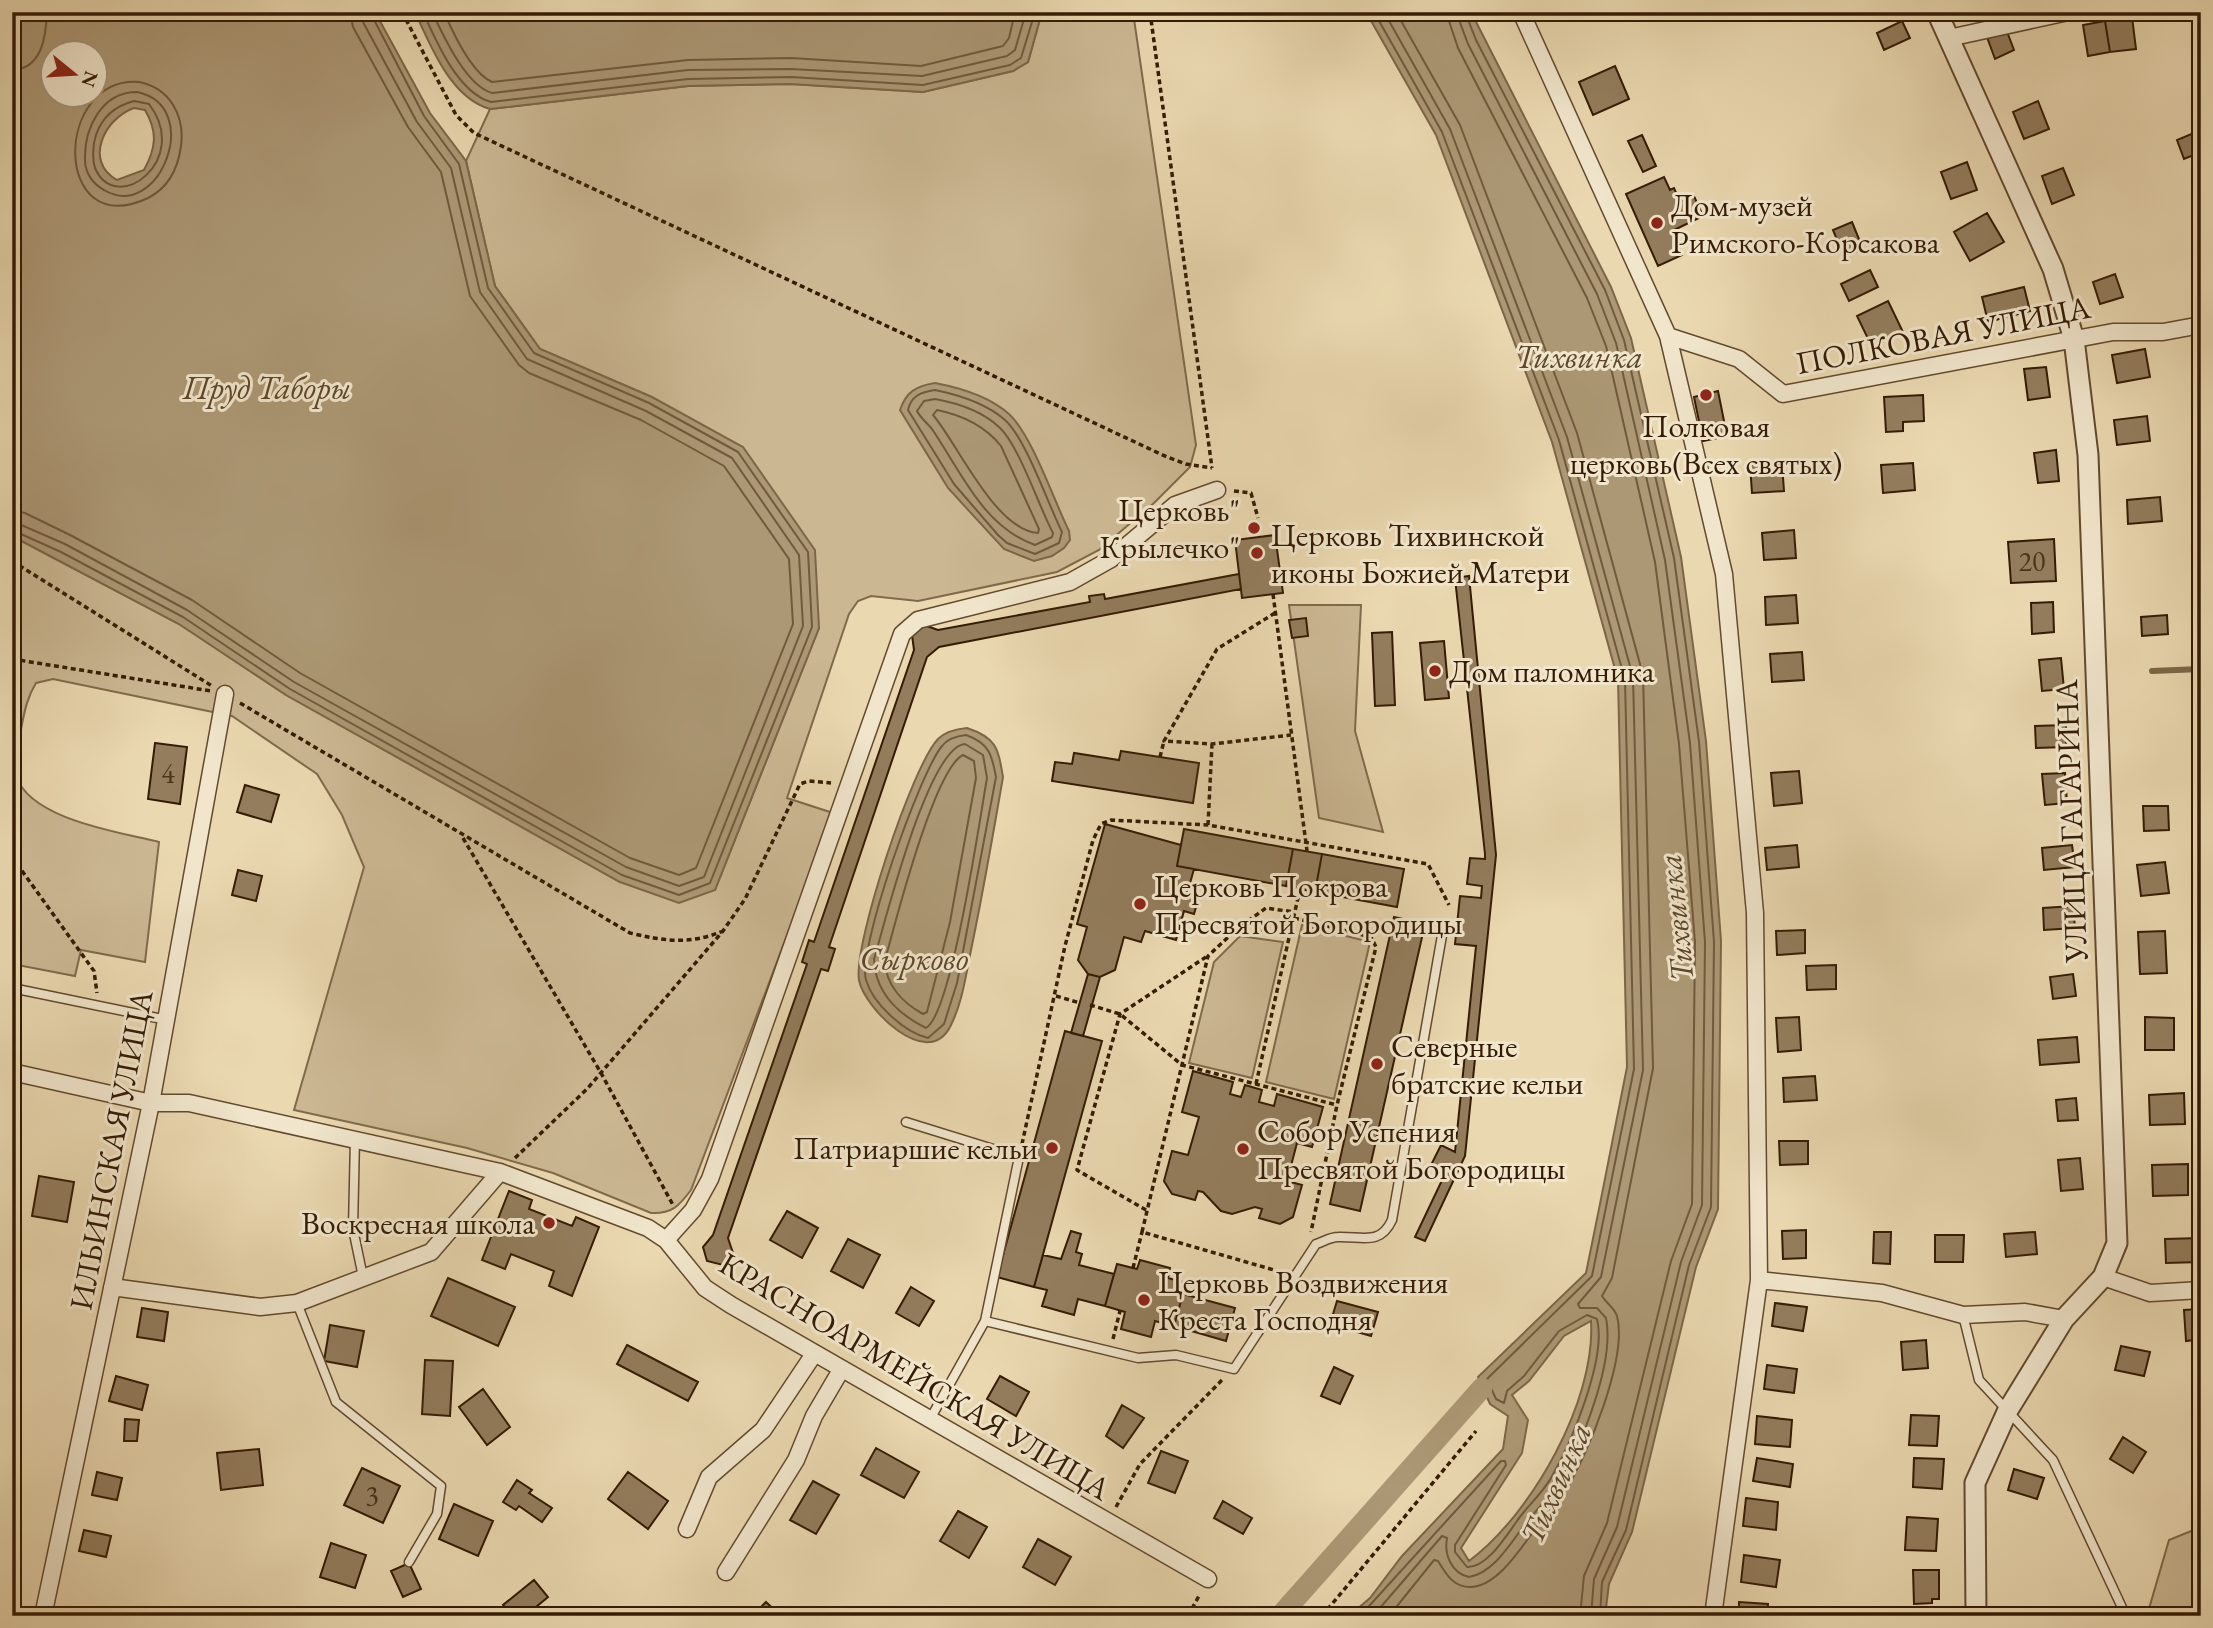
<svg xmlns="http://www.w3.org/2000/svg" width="2213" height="1628" font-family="'EB Garamond',serif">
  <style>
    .green { fill: #cbb893; stroke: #806a4b; stroke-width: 2 }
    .water { fill: #ac9875; stroke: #7c6647; stroke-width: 2; fill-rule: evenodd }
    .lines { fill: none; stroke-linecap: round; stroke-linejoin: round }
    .shore { stroke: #705a3c; stroke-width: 2 }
    .stream { stroke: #7c6647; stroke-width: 6 }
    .canal { stroke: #ac9875; stroke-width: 21 }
    .building { fill: #937d5d; stroke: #341b03; stroke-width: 2 }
    .service-casing { stroke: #624a2e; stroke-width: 11 }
    .minor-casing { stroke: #624a2e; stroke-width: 19 }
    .tertiary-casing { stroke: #624a2e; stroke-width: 23 }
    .path { stroke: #341b03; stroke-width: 3.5; stroke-dasharray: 5 3.5; stroke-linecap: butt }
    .service { stroke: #f1e6cc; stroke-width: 8 }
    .minor { stroke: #f1e6cc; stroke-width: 16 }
    .tertiary { stroke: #f1e6cc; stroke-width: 19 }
    .poi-dot { fill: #8f2418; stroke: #f1e6cc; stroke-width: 2.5 }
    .labels { text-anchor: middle; stroke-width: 6; stroke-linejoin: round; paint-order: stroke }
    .number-label { font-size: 28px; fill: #4c341a }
    .poi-label { font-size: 32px; fill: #341b03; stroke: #f1e6cc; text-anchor: start }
    .street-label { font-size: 32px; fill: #341b03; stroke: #f1e6cc }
    .water-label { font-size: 33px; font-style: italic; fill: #5e472b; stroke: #f1e6cc }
  </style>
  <rect width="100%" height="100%" fill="#ead8b0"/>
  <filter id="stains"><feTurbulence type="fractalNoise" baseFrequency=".00286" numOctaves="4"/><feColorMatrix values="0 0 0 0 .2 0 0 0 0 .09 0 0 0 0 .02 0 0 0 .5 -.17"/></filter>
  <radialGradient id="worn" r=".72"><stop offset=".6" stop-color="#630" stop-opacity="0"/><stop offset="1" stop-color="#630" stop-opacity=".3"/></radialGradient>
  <!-- green -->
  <path class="green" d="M1042 12H1133L1196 445 1190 467 1154 503 1099 550 1057 572 918 601 871 596 858 601 849 614 787 798 833 813 691 1190C679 1206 672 1214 651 1213L553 1173 467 1148 294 1110 364 867 342 815 317 774 232 716 53 679 36 683C26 699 24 715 20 734 17 748 12 762 16 776 31 820 120 832 159 842L145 962 81 950 75 976 12 964V536L179 624 286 695 620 882 715 890 819 628 652 397 540 349 495 286 466 161 490 109 688 86 790 84 923 92 1013 71 1028 62Z
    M1289 605H1361L1355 731 1383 832 1319 818Z
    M1302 925 1370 942 1334 1099 1266 1082Z
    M1240 936 1283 942 1252 1078 1189 1063 1214 962Z
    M2201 1527V1616H2142L2148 1612 2169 1540Z"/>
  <!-- water -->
  <path class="water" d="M21 12H375L430 113 466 161 495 286 540 349 652 397 743 447 815 550 819 628 715 890 679 903 620 882 286 695 179 624 12 536V59ZM94 52V94H52V52ZM134 108 145 110C158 132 156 148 144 170L117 180C83 161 105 118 134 108Z
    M415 12H1042L1028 62 1013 71 923 92 790 84 688 86 490 109C451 98 431 47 415 12Z
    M1366 12H1471L1611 287 1631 338 1681 557 1706 741 1721 941 1718 1209 1696 1267 1632 1532 1609 1584 1605 1616H1349L1370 1598 1402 1556 1503 1449 1508 1416 1490 1404 1478 1377 1586 1273 1600 1204 1627 1067 1618 680 1552 442 1436 135ZM1591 1321C1596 1400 1532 1514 1469 1561L1461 1548 1522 1453 1528 1420 1512 1395 1529 1381 1564 1336Z
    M935 383C961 388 989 396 1009 414 1032 435 1054 501 1069 531L1070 540 1064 548 1052 556 1034 561 1004 549 948 488 900 410C906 392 916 386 935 383Z
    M967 728C997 738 998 748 1003 777 993 835 983 893 971 950 966 975 962 1004 950 1027 927 1071 864 1008 859 980 853 945 912 766 938 739 946 731 956 729 967 728Z"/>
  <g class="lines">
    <!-- shore -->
    <path class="shore" d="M423 12C436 41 458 93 491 102L688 79 791 77 923 85 1010 65 1021 58 1035 12
      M432 12C443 35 466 86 492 93L688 70 791 69 922 76 1007 56 1015 50 1026 12
      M444 12C453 33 472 73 492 82L688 60 791 58 921 66 1003 46 1009 38 1015 12
      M1446 12 1458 48 1587 298 1606 346 1655 562 1679 744 1695 942 1692 1204 1671 1261 1607 1523 1584 1576 1580 1616
      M1456 12 1468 44 1597 294 1616 343 1665 560 1690 743 1705 942 1702 1205 1681 1262 1617 1527 1594 1579 1591 1616
      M1465 12 1476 40 1605 290 1624 340 1674 558 1699 742 1714 942 1711 1207 1689 1265 1626 1530 1602 1582 1600 1616
      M12 70C42 69 46 37 47 12
      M139 82C170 88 185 116 181 146 178 168 168 188 148 198 52 243 53 76 139 82Z
      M137 92C205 106 159 223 104 190 93 184 85 173 85 160 84 129 101 92 137 92Z
      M134 101 149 104C192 160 116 217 95 168 92 159 93 144 96 135 102 117 115 106 134 101Z
      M935 390C959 395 986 403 1005 420 1026 439 1048 504 1062 532L1059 543 1035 554 1007 543 998 535 954 484 908 410C911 396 921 392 935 390Z
      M935 399C957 403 982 411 999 427 1019 445 1039 507 1053 533L1052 537 1035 545C984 527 962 474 934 432 929 424 921 419 917 411L924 401Z
      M937 410C962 415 985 426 1001 446L1039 529 1038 533C995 530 958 444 933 415Z
      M12 510 25 513 70 535 192 600 300 673 630 858 679 875 696 868 793 624 789 559 724 466 641 420 529 373 519 365 470 296 441 172 408 127 353 27 350 12
      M12 521 65 544 187 610 294 682 626 867 679 886 704 877 803 626 799 555 732 458 646 411 527 359 480 292 451 168 417 122 363 22 361 12
      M12 530 61 552 183 617 290 689 622 875 679 895 710 883 812 627 808 552 738 452 649 403 534 353 488 288 459 164 424 116 370 12
      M966 735C989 743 992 755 996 777L957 983 944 1024 928 1038C904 1032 873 1004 866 980 857 950 920 772 942 746 948 738 957 736 966 735Z
      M965 744 983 755 987 778C980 817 952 1013 926 1028 898 1014 875 992 874 959 885 923 928 747 965 744Z
      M963 755 974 761 976 778 950 922 927 1012 923 1014C903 1003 885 985 885 960 895 924 934 769 963 755Z
      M1360 1616 1501 1461H1505L1506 1465 1455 1545V1552L1467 1567C1487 1568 1506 1536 1517 1521 1527 1506 1542 1494 1551 1478 1571 1444 1607 1358 1597 1319L1587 1315 1559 1331 1524 1376 1507 1391 1504 1403 1496 1399 1487 1379 1592 1276 1634 1069 1625 680 1559 440 1442 132 1374 12
      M1373 1616 1442 1536 1447 1538C1444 1554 1451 1573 1469 1577 1494 1573 1512 1541 1526 1523 1536 1510 1548 1499 1557 1485 1581 1448 1615 1362 1606 1318L1597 1308H1580L1578 1304 1601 1277 1643 1070 1633 677 1567 437 1450 129 1384 12
      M1389 1616 1434 1560 1438 1561C1446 1574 1453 1587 1470 1587 1496 1587 1519 1551 1533 1532 1543 1517 1557 1505 1566 1490 1588 1454 1628 1357 1617 1316 1614 1307 1606 1303 1602 1296L1612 1278 1653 1068 1643 675 1577 433 1460 125 1396 12"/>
    <!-- stream -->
    <path class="stream" d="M2152 671 2201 669"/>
    <!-- canal -->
    <path class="canal" d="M1280 1616 1482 1388"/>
  </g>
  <!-- building -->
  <path class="building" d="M2132 17 2136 49 2110 52 2105 21Z
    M1902 21 1910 38 1884 50 1877 33Z
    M2105 21 2110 52 2088 56 2083 25Z
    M2006 29 2014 50 1995 59 1987 37Z
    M1615 66 1629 99 1593 115 1579 82Z
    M2038 101 2049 129 2024 139 2013 112Z
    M2201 130V152L2184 159 2177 140Z
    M1642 135 1656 166 1643 172 1628 141Z
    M1967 162 1977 190 1951 199 1941 172Z
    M2063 168 2074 195 2052 204 2042 176Z
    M1664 177 1670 190 1674 188 1680 202 1694 196 1703 216 1672 231 1682 255 1658 266 1626 194Z
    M1987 213 2004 242 1970 261 1954 232Z
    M1852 222 1863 249 1844 257 1833 230Z
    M1870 270 1878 287 1849 301 1841 284Z
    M2115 274 2123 297 2100 304 2093 282Z
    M2024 287 2030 311 1988 322 1982 297Z
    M1888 301 1903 332 1872 347 1857 316Z
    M2145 349 2150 377 2117 383 2112 355Z
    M2046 367 2050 397 2028 400 2024 369Z
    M1718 391 1727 436 1703 441 1694 397Z
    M1923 395 1924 421 1903 422V431L1886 432 1884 397Z
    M2147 416 2150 441 2117 445 2114 420Z
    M2056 450 2059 481 2038 483 2034 453Z
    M1782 463 1784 491 1752 493 1750 465Z
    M1913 463 1915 490 1883 493 1881 465Z
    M2160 497 2162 521 2128 524 2127 500Z
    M1794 530 1796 558 1764 560 1762 533Z
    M1275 535 1283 593 1242 598 1235 540Z
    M2054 539 2056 581 2011 583 2008 542Z
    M1239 574 1241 589 939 647 927 657 829 947 835 949 828 971 821 969 728 1238 733 1253 723 1265 707 1261 703 1247 713 1235 807 964 802 962 809 940 814 942 914 650 912 635 924 625 938 630 1090 602 1089 596 1104 594 1105 599Z
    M1469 576 1496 855 1465 1156 1425 1241 1415 1237 1445 1174 1430 1167 1441 1145 1455 1152 1476 946 1455 944 1460 896 1481 898 1482 886 1467 884 1470 858 1485 859V854L1455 578Z
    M1796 595 1798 623 1766 625 1765 597Z
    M2053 602 2054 632 2032 634 2031 603Z
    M2167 615 2168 634 2142 636 2141 617Z
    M1306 618 1308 636 1292 638 1289 620Z
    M1392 632 1395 705 1375 706 1372 633Z
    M1444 641 1449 698 1425 700 1420 643Z
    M1802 652 1804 680 1772 682 1770 654Z
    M2061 658 2064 689 2042 691 2039 660Z
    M2066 725V747L2036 748 2035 726Z
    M155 743 187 747 180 804 148 799Z
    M1121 751 1199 763 1193 803 1052 781 1055 762 1072 764 1074 753 1119 760Z
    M1799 771 1802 803 1774 806 1771 773Z
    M2065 773 2067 803 2045 805 2042 774Z
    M245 785 279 795 271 822 237 812Z
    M2143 806H2168L2169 830 2144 831Z
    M1105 824 1181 845 1177 866 1194 869 1187 894 1199 897 1194 914 1184 911 1176 940 1145 931 1141 942 1124 937 1115 970 1100 977 1088 974 1078 960 1087 927 1077 924Z
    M1184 829 1293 849 1286 886 1177 866Z
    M1797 845 1799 867 1767 870 1765 848Z
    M2072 845 2075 867 2044 870 2042 848Z
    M1293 849 1322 854 1315 892 1286 886Z
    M1322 854 1404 869 1397 907 1315 892Z
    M2165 862 2169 893 2141 896 2137 865Z
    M238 870 262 876 256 901 232 895Z
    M2073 906 2075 928 2044 930 2043 908Z
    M1394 917 1425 924 1360 1211 1330 1204Z
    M1805 930V953L1777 955 1776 931Z
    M2165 931 2167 973 2140 974 2138 932Z
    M1836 965V989L1807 990 1806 966Z
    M1088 974 1100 977 1083 1036 1071 1033Z
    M2073 974 2076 996 2053 999 2050 977Z
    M1799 1017 1801 1050 1778 1052 1776 1018Z
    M2145 1017 2174 1018V1050H2145Z
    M1065 1031 1102 1041 1034 1287 997 1277Z
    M2077 1037 2079 1062 2040 1065 2038 1040Z
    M1193 1071 1233 1082 1230 1094 1241 1097 1245 1085 1262 1090 1259 1102 1274 1106 1277 1094 1323 1107 1312 1147 1297 1143 1287 1181 1302 1185 1293 1217 1280 1224 1259 1218 1262 1209 1255 1207 1232 1214 1221 1211 1203 1192 1198 1191 1195 1200 1172 1194 1164 1181 1172 1151 1188 1155 1199 1117 1182 1112Z
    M1815 1076 1817 1100 1784 1102 1783 1078Z
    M2184 1093 2185 1124 2150 1125 2149 1095Z
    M2076 1098 2078 1120 2058 1121 2056 1100Z
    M1779 1141H1808V1164L1780 1165Z
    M2080 1158 2083 1189 2061 1191 2058 1160Z
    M2188 1164V1195L2153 1196 2152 1165Z
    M39 1176 74 1182 67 1222 32 1216Z
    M509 1191 532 1200 529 1209 572 1226 576 1217 599 1227 572 1296 549 1286 554 1271 511 1254 505 1269 482 1260Z
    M787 1211 818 1228 802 1258 770 1240Z
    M1806 1230V1258L1783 1259 1782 1231Z
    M1071 1231 1081 1234 1076 1252 1082 1254 1079 1265 1114 1274 1105 1306 1078 1299 1074 1315 1042 1306 1047 1290 1034 1287 1043 1255 1061 1259Z
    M1874 1232H1891L1890 1264 1873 1263Z
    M2035 1232 2037 1254 2006 1257 2004 1234Z
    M1935 1235H1964L1963 1262H1935Z
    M2201 1238V1262L2166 1263 2165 1239Z
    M848 1239 880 1255 863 1288 831 1271Z
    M1140 1260 1170 1268 1168 1278 1186 1283 1174 1326 1155 1321 1151 1337 1121 1329 1125 1312 1105 1306 1117 1264 1137 1269Z
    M448 1278 515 1307 498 1346 431 1316Z
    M911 1287 934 1301 919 1326 896 1313Z
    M1183 1294 1235 1308 1226 1341 1174 1326Z
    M1337 1301 1378 1312 1371 1336 1330 1324Z
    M1775 1303 1807 1307 1803 1331 1772 1326Z
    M142 1308 168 1312 164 1341 137 1337Z
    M2201 1309V1339L2186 1341 2184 1310Z
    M330 1325 364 1331 357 1367 324 1361Z
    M1926 1340 1928 1368 1903 1370 1901 1342Z
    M627 1345 698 1382 688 1401 617 1364Z
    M2121 1346 2150 1352 2144 1376 2115 1370Z
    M425 1360 453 1361 450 1416 422 1414Z
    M1767 1365 1797 1369 1794 1393 1764 1389Z
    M1334 1367 1353 1376 1340 1404 1321 1396Z
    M116 1376 148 1385 142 1410 109 1401Z
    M1000 1376 1029 1392 1016 1416 987 1399Z
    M483 1389 510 1427 487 1445 459 1407Z
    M1122 1405 1144 1418 1123 1448 1106 1436Z
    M1911 1415 1939 1416 1937 1446 1909 1445Z
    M1757 1416 1792 1420 1790 1447 1755 1444Z
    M125 1419 139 1420 137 1441H124Z
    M2123 1437 2146 1452 2133 1473 2110 1459Z
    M876 1448 919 1472 904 1498 861 1475Z
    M259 1449 263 1485 221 1490 217 1453Z
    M1161 1451 1188 1461 1175 1493 1148 1483Z
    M1757 1458 1793 1464 1790 1487 1753 1481Z
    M1914 1458 1944 1459 1942 1489 1913 1487Z
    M362 1468 400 1486 383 1523 344 1505Z
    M2014 1469 2044 1478 2037 1499 2008 1490Z
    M97 1472 122 1478 117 1500 92 1495Z
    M628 1472 668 1501 648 1529 608 1499Z
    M517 1480 532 1490 529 1493 552 1508 542 1522 519 1506 516 1510 503 1502Z
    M813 1481 839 1495 816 1534 790 1520Z
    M1746 1498 1778 1502 1776 1530 1743 1526Z
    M1223 1501 1252 1518 1243 1534 1214 1518Z
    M454 1504 493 1521 478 1556 439 1539Z
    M958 1511 987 1527 969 1558 940 1541Z
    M1907 1517 1938 1519 1936 1551 1905 1550Z
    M84 1530 111 1536 106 1557 79 1551Z
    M1038 1539 1071 1557 1055 1585 1023 1567Z
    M331 1543 366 1555 355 1588 320 1577Z
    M1744 1555 1780 1560 1776 1587 1741 1582Z
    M409 1563 421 1589 403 1597 391 1571Z
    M1913 1570H1939V1599H1932V1603L1914 1604Z
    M534 1580 548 1597 525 1616H512L503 1605Z
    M766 1602 781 1616H752Z
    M1739 1602 1768 1604 1767 1616H1739Z"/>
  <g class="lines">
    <!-- service casing -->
    <g class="service-casing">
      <path id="service" d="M12 988 167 1020
        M906 1122 1019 1157 985 1321 929 1421
        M355 1138 353 1229 363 1277
        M297 1303 336 1402 441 1486 437 1514 409 1562
        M1963 1315 1979 1380 2053 1460 2126 1616
        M985 1321 1138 1358 1176 1355 1234 1369 1316 1244C1323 1242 1330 1237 1338 1237 1362 1236 1380 1246 1392 1220L1444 924"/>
    </g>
    <!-- minor casing -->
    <g class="minor-casing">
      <path id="minor" d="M1521 12 1668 336 1724 574 1755 913 1759 1280 1713 1616
        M1949 38 2068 12
        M1668 336 1739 359 1783 394 2113 332H2163L2201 325
        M12 1072 151 1103H189L500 1172
        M666 1240 693 1210 710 1179 902 634 918 620 1070 582 1111 559 1175 505 1217 490
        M2103 1277 2150 1293 2201 1290
        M1759 1280 1882 1293 1963 1315 2025 1312 2064 1319
        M112 1287 260 1307 297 1303 431 1252 500 1172 648 1228 666 1240 705 1288 731 1305 1208 1579
        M687 1529 709 1477 763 1430 814 1354
        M726 1572 796 1460 814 1416 841 1370
        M43 1616 151 1103 225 694"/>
    </g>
    <!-- tertiary casing -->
    <g class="tertiary-casing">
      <path id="tertiary" d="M1937 12 2053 269 2074 339 2088 455 2117 1243 2103 1277 2064 1319 2008 1410 1975 1483 1976 1616"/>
    </g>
    <!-- path -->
    <path class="path" d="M402 12 456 115 474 133 1167 457 1186 464 1212 468
      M1150 12 1212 468
      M1234 491 1251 493 1258 518
      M12 561 212 686
      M1273 594 1307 851
      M1275 613 1217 649 1164 741 1212 744 1291 735
      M12 659 211 691
      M240 703 630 933C664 941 690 945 723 931
      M1160 757 1164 741
      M1208 825 1212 744
      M463 838 601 1073 673 1205
      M12 857 94 971 97 993
      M1294 918 1371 937 1376 947 1337 1105 1311 1232
      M1241 926 1266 908 1294 912
      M1056 996 1080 1003
      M1090 1005 1120 1014 1182 1065 1337 1105
      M1256 1084 1300 889
      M1022 1144 1065 946 1093 840 1101 824 1111 820 1208 825 1428 864 1449 905
      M515 1158 587 1089 723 931 745 899 800 784 809 781 831 783
      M1146 1210 1077 1170 1120 1014 1206 957
      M1133 1268 1142 1232
      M1281 1272 1142 1232 1208 956 1239 927 1289 935
      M1113 1339 1120 1311
      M1116 1507 1140 1464 1222 1380
      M1188 1616 1200 1594
      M1322 1616 1476 1431"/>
    <!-- service -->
    <use href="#service" class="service"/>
    <!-- minor -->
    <use href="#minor" class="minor"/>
    <!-- tertiary -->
    <use href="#tertiary" class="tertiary"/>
  </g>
  <!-- markers -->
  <g class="poi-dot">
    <circle cx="1657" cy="223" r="7"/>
    <circle cx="1706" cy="395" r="7"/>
    <circle cx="1254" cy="528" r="7"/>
    <circle cx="1257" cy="553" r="7"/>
    <circle cx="1435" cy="671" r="7"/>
    <circle cx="1140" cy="904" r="7"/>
    <circle cx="1377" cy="1064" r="7"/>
    <circle cx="1052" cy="1148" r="7"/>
    <circle cx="1243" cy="1149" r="7"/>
    <circle cx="549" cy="1223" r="7"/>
    <circle cx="1144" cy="1300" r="7"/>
  </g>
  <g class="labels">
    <!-- number labels -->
    <g class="number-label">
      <text x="2032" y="571">20</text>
      <text x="168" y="783">4</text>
      <text x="372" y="1505">3</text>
    </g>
    <!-- poi labels -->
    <g class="poi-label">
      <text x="1671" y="216">Дом-музей<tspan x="1671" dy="37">Римского-Корсакова</tspan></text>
      <text x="1706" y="437" text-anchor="middle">Полковая<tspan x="1706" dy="37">церковь(Всех святых)</tspan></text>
      <text x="1240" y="521" text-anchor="end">Церковь"<tspan x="1240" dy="37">Крылечко"</tspan></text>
      <text x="1271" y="546">Церковь Тихвинской<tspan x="1271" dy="37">иконы Божией Матери</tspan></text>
      <text x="1449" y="682">Дом паломника</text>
      <text x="1154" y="897">Церковь Покрова<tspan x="1154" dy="37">Пресвятой Богородицы</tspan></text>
      <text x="1391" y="1057">Северные<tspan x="1391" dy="37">братские кельи</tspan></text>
      <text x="1257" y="1142">Собор Успения<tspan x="1257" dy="37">Пресвятой Богородицы</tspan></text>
      <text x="1038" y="1159" text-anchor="end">Патриаршие кельи</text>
      <text x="535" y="1234" text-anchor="end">Воскресная школа</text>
      <text x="1158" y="1293">Церковь Воздвижения<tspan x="1158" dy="37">Креста Господня</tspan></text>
    </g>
    <!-- street labels -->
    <g class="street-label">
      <text transform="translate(1943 335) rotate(-11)" y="11">ПОЛКОВАЯ УЛИЦА</text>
      <text transform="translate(2071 821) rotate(-92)" y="11">УЛИЦА ГАГАРИНА</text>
      <text transform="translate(111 1150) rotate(-79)" y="11">ИЛЬИНСКАЯ УЛИЦА</text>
      <text transform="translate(915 1376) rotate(31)" y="11">КРАСНОАРМЕЙСКАЯ УЛИЦА</text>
    </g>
    <!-- water labels -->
    <g class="water-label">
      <text x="1579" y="368">Тихвинка</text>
      <text x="267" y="399">Пруд Таборы</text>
      <text transform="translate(1675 918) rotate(-96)" y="12">Тихвинка</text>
      <text x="914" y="970">Сырково</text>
      <text transform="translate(1555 1483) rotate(-66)" y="12">Тихвинка</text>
    </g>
  </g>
  <!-- margin -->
  <rect width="2213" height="1628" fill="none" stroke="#ead8b0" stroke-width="42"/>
  <rect x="14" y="14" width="2185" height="1600" fill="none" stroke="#341b03" stroke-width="3.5"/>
  <rect x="21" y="21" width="2171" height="1586" fill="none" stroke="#341b03" stroke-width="2"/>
  <!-- north arrow -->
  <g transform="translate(74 74) rotate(108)"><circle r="33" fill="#f1e6cc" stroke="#a5957c" stroke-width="2"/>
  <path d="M0-5L12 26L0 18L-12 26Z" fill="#8f2418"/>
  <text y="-10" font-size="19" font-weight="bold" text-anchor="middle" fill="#341b03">N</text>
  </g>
  <rect width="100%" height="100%" filter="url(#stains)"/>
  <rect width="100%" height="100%" fill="url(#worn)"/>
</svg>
